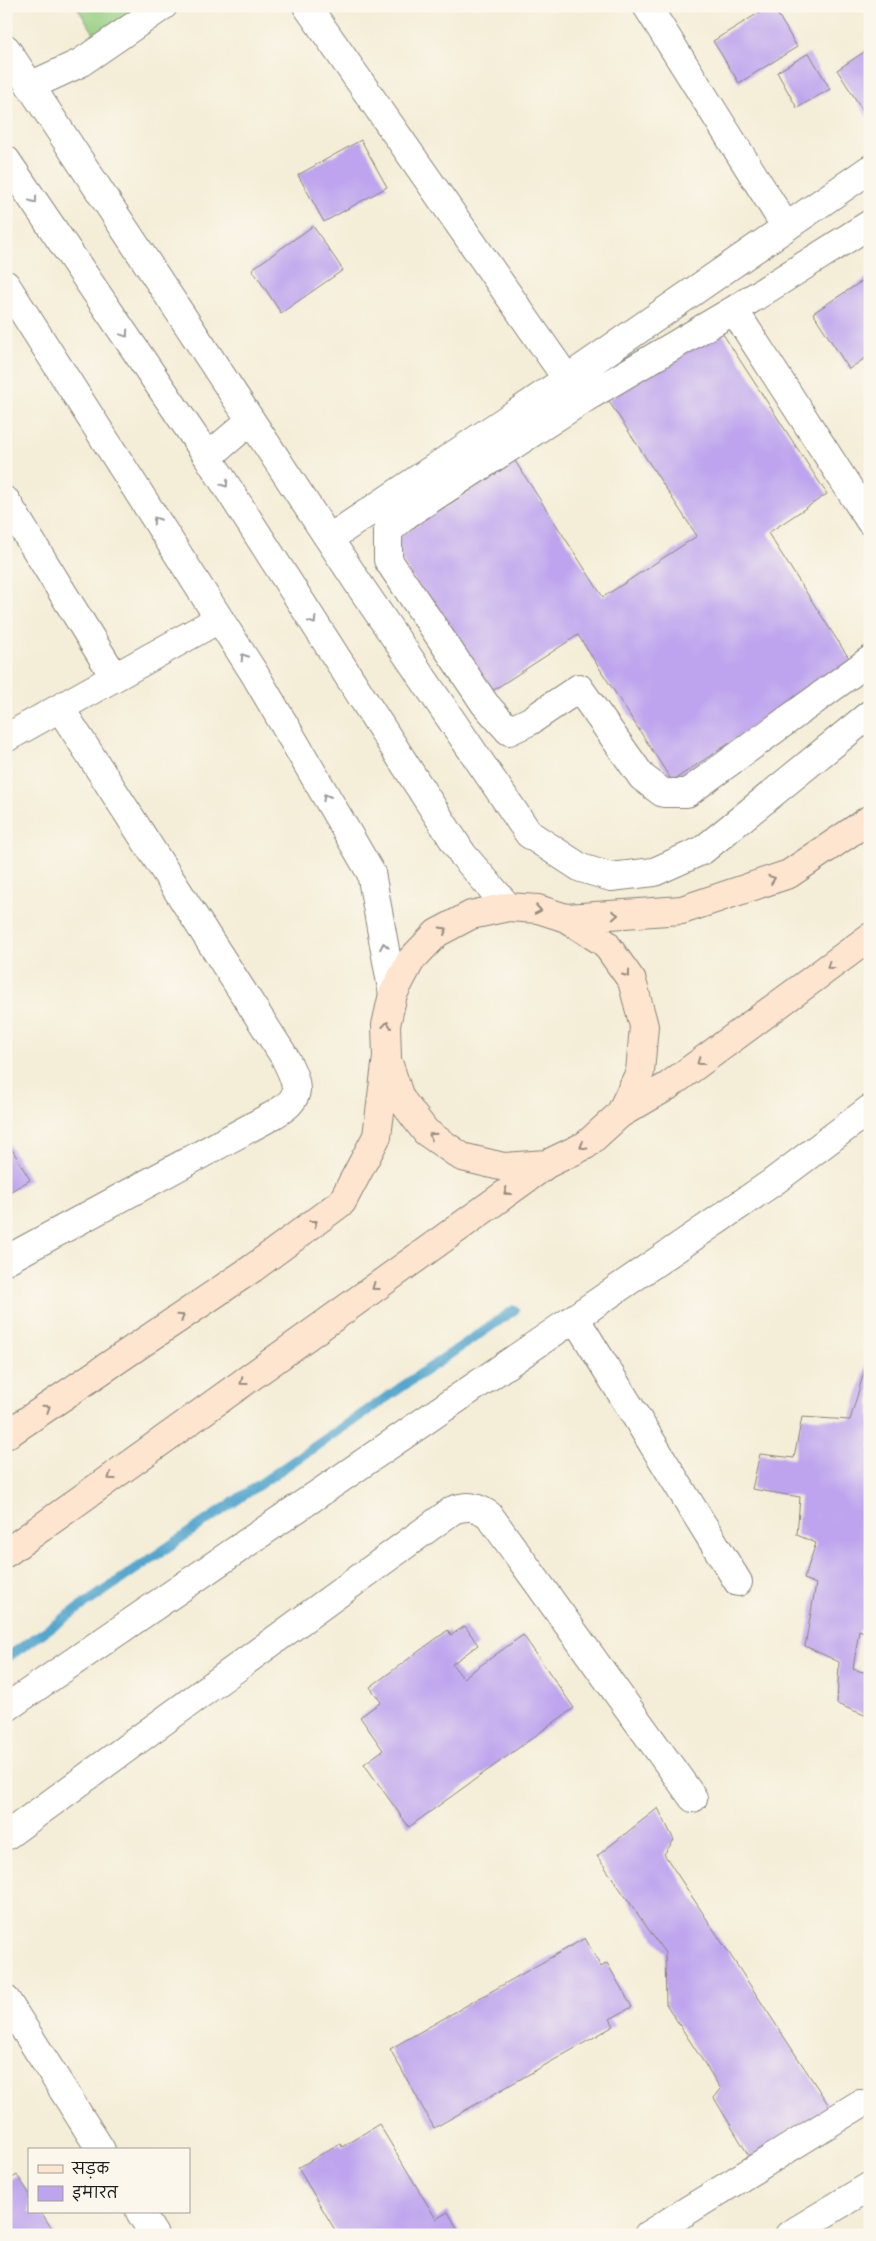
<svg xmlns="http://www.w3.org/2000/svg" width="876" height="2241" font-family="'Gochi Hand','Playpen Sans Deva',sans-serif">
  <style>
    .green { fill: #93cd80; stroke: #58744e }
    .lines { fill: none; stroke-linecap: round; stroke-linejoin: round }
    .stream { stroke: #53a6ce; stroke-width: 10 }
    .building { fill: #bea4ee }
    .minor-casing { stroke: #88847a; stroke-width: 30 }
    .tertiary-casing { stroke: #88847a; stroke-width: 30 }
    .secondary-casing { stroke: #88847a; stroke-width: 30 }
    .minor { stroke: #fff; stroke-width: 28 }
    .tertiary { stroke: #fff; stroke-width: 28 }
    .secondary { stroke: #fde5d0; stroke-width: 28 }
    .oneway { stroke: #999 }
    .oneway2 { stroke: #988b7f }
  </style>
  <rect width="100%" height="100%" fill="#fbf7ec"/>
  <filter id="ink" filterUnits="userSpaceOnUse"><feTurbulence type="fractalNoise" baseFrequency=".02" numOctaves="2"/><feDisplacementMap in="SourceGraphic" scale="10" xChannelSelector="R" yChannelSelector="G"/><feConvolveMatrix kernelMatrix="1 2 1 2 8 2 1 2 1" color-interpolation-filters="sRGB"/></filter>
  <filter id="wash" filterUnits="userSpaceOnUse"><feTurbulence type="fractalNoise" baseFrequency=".0096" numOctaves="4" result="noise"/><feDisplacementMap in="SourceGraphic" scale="20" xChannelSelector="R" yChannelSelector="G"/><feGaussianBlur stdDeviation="1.12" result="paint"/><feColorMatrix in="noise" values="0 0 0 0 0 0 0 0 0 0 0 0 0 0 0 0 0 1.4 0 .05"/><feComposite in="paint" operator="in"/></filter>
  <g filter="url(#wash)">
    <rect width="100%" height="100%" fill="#f4edd7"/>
    <!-- green -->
    <path class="green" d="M76 6H184L109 56Z"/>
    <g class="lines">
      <!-- stream -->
      <path class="stream" d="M6 1658 514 1310"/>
    </g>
    <g id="blocks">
      <!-- building -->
      <path class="building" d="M770 6H773L797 47 739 83 713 41Z
        M870 48V115L867 117 837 70Z
        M809 53 830 89 797 108 777 72Z
        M361 140 387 187 324 222 298 175Z
        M313 226 343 270 281 313 252 269Z
        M870 276V355L849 369 813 313Z
        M719 328 827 494 768 533 852 663 672 781 578 635 489 693 390 543 515 461 603 597 697 536 608 400Z
        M6 1139 30 1180 6 1194Z
        M870 1352V1634L859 1630 853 1669 870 1674 867 1716 837 1704 839 1662 805 1646 816 1584 804 1579 816 1543 797 1535 800 1497 752 1489 760 1454 794 1458 802 1417 850 1420Z
        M465 1626 478 1645 452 1664 463 1678 523 1635 574 1708 409 1827 364 1764 383 1750 360 1717 381 1702 370 1687 448 1630 451 1635Z
        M658 1808 674 1840 664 1854 830 2107 752 2161 714 2098 721 2089 666 2004 665 1953 597 1856Z
        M585 1938 601 1967 607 1963 632 2007 610 2019 614 2026 434 2128 390 2049Z
        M379 2124 436 2219 448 2212 461 2235H338L298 2168 340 2143 342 2147Z
        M17 2175 29 2193V2212H41L56 2235H6V2182Z"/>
    </g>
  </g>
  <g filter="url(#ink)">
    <use href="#blocks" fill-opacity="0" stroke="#88847a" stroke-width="1"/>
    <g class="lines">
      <!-- minor casing -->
      <g class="minor-casing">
        <path id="minor" d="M307 6 567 379
          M647 6 786 227
          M6 49 360 586 529 834 581 868 611 877 654 872 703 850 870 714
          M30 86 80 63 163 6
          M870 224 734 310 587 397 407 514 388 531V560L485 704 509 731 530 721 579 688 642 777 663 793H687L870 660
          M734 310 870 521
          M6 501 114 676
          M330 538 567 379 870 169
          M6 738 219 619
          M6 1260 268 1118C302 1099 302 1091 284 1056L60 708
          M575 1318 738 1582
          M6 1836 453 1510C468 1505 476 1506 489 1515L693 1798
          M648 2235 860 2104
          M789 2235 870 2186"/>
      </g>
      <!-- tertiary casing -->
      <g class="tertiary-casing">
        <path id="tertiary" d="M6 160 208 457 463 855 508 907
          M6 285 254 673 371 873 393 994
          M208 457 250 421
          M6 1708 773 1182 870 1109
          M6 2000 101 2150
          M140 2212 154 2235"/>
      </g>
      <!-- secondary casing -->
      <g class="secondary-casing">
        <path id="secondary" d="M566 918 682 910 789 874 870 819
          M389 1065 400 1098 426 1132 462 1157 504 1167 547 1164 586 1145 620 1114 668 1086 870 937
          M6 1435 253 1268 342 1202 377 1136 387 1057 386 1025 393 994 411 960 437 933 471 915 508 907 538 909 566 918 605 943 632 981 644 1026 640 1072 620 1114
          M6 1553 547 1164"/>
      </g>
      <!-- minor -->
      <use href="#minor" class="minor"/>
      <!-- tertiary -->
      <use href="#tertiary" class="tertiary"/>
      <!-- secondary -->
      <use href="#secondary" class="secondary"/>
    </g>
    <!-- one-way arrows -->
    <defs><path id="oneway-chevron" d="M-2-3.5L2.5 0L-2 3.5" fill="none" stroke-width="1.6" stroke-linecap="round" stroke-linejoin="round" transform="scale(1.25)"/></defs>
    <g class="oneway">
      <use href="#oneway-chevron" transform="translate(34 200) rotate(56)"/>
      <use href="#oneway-chevron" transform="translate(125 334) rotate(56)"/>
      <use href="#oneway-chevron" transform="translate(225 484) rotate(57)"/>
      <use href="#oneway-chevron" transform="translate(156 520) rotate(-123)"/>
      <use href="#oneway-chevron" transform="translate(313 621) rotate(57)"/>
      <use href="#oneway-chevron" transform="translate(244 657) rotate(-123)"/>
      <use href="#oneway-chevron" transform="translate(326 797) rotate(-120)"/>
      <use href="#oneway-chevron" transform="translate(384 946) rotate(-100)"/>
    </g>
    <g class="oneway2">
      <use href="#oneway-chevron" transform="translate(772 879) rotate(-19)"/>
      <use href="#oneway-chevron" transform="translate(538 910) rotate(10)"/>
      <use href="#oneway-chevron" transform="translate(615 915) rotate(-4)"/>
      <use href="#oneway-chevron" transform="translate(444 930) rotate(-30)"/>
      <use href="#oneway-chevron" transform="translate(830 966) rotate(144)"/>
      <use href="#oneway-chevron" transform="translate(627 974) rotate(54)"/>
      <use href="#oneway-chevron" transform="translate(387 1025) rotate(-84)"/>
      <use href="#oneway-chevron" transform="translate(700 1062) rotate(144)"/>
      <use href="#oneway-chevron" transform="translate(432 1136) rotate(-145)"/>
      <use href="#oneway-chevron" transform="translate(583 1146) rotate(149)"/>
      <use href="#oneway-chevron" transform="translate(507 1192) rotate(144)"/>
      <use href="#oneway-chevron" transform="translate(314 1223) rotate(-37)"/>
      <use href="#oneway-chevron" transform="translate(375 1287) rotate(144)"/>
      <use href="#oneway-chevron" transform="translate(181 1317) rotate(-34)"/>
      <use href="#oneway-chevron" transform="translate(243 1382) rotate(144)"/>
      <use href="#oneway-chevron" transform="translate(47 1408) rotate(-34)"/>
      <use href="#oneway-chevron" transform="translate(111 1477) rotate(144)"/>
    </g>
  </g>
  <!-- margin -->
  <rect width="876" height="2241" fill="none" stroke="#fbf7ec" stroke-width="25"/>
  <!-- legend -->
  <rect x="28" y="2148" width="162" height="65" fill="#fbf7ec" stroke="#a29f99"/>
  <rect x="38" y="2165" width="25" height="8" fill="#fde5d0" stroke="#a29f99"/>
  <text x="72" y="2174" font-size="15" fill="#1c1c1c">सड़क</text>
  <rect x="38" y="2186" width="25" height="15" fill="#bea4ee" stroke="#a29f99"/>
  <text x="72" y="2198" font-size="15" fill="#1c1c1c">इमारत</text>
</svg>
